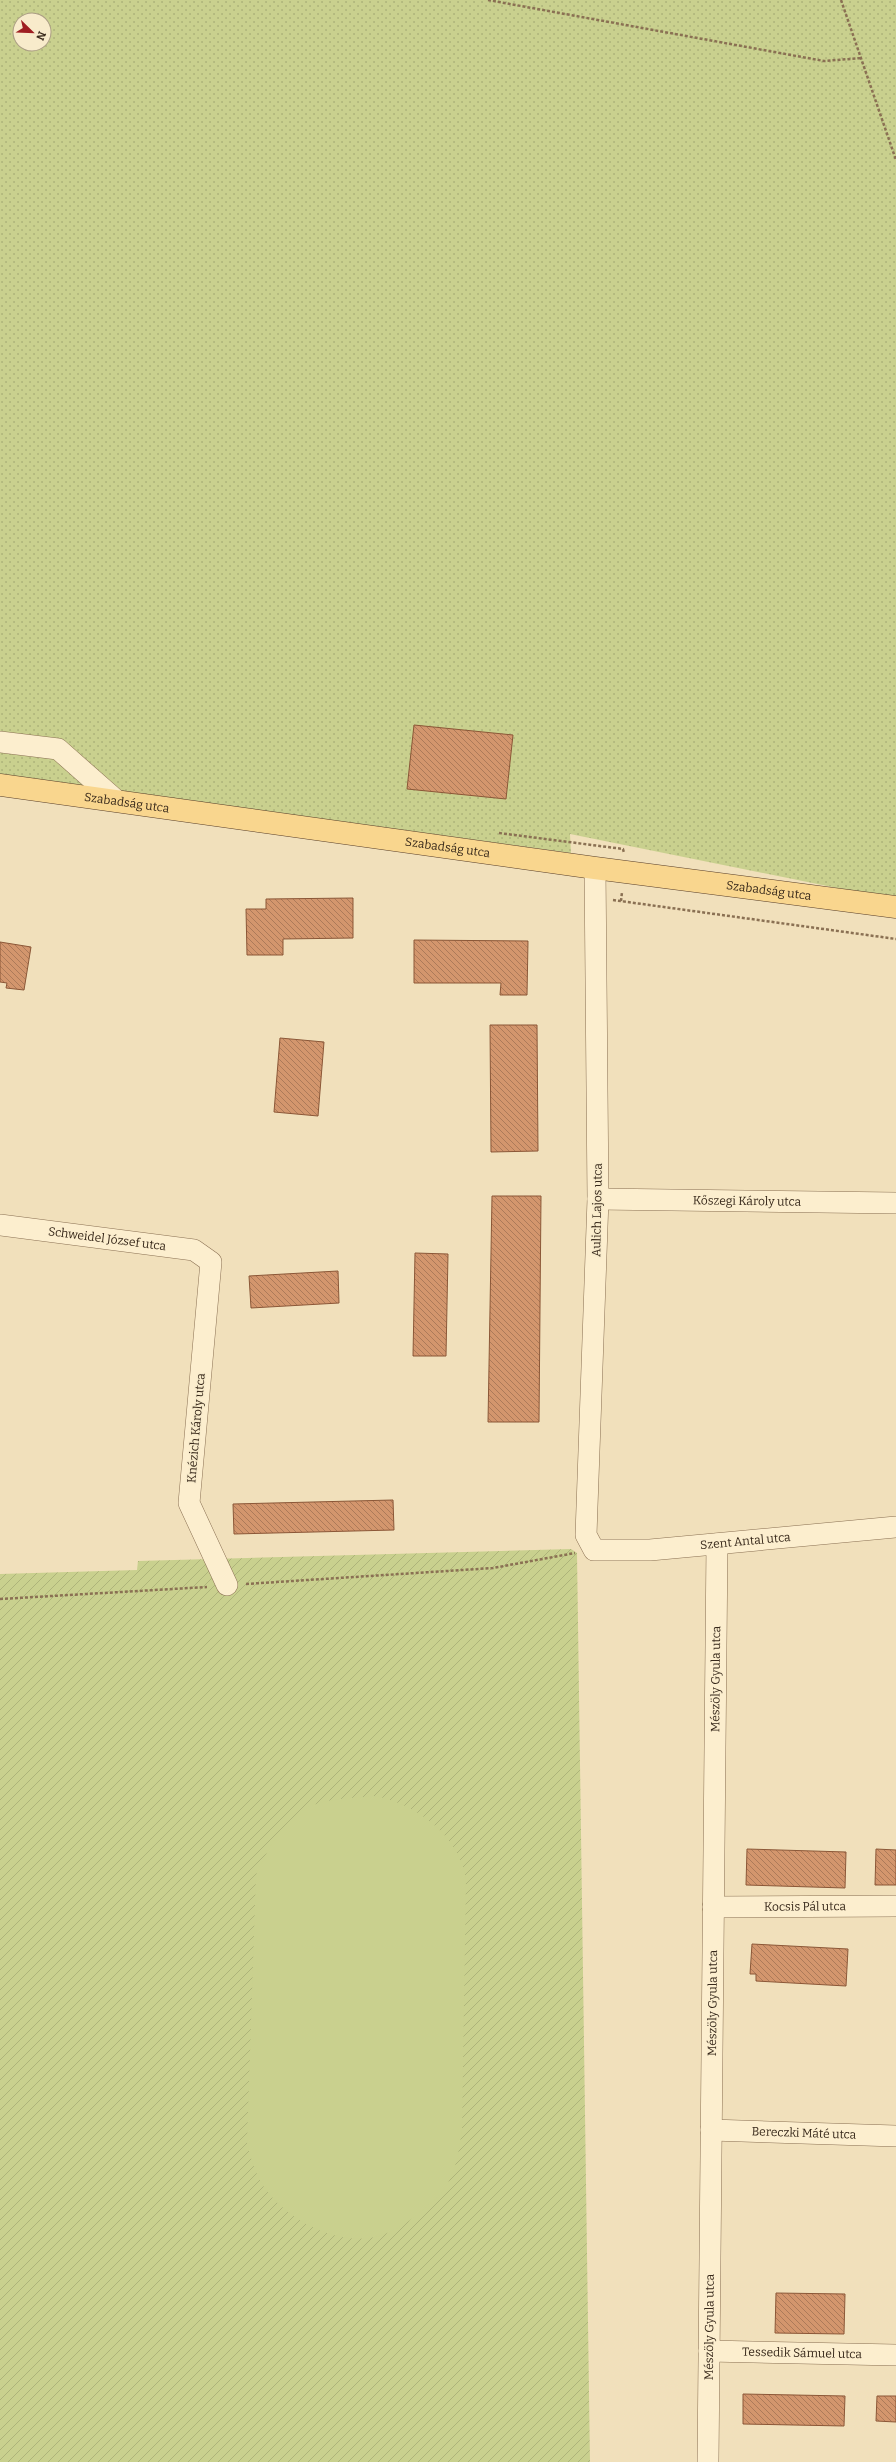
<svg xmlns="http://www.w3.org/2000/svg" width="896" height="2462" font-family="Bitter,serif">
  <style>
    .grass { fill: url(#grass-dots); fill-rule: evenodd }
    .garden { fill: url(#garden-furrows) }
    .pitch { fill: #c9d08e }
    .building { fill: url(#building-back-hatch); stroke: #8b5737 }
    .lines { fill: none; stroke-linecap: round; stroke-linejoin: round }
    .minor-casing { stroke: #8a7053; stroke-width: 22 }
    .major-casing { stroke: #573d29; stroke-width: 23 }
    .path { stroke: #8a7053; stroke-width: 2.5; stroke-dasharray: 3 2; stroke-linecap: butt }
    .minor { stroke: #fceece; stroke-width: 21 }
    .major { stroke: #f9d68e; stroke-width: 22 }
    .labels { text-anchor: middle; stroke-width: 3; stroke-linejoin: round; paint-order: stroke }
    .street-label { font-size: 12px; fill: #37281a; stroke: #f8ebcb }
  </style>
  <defs>
    <pattern id="grass-dots" width="8" height="8" patternUnits="userSpaceOnUse"><rect width="8" height="8" fill="#c9d08e"/><path d="M2 2h.1M6 6h.1" fill="none" stroke="#adb37a" stroke-width="1.8" stroke-linecap="round"/></pattern>
    <pattern id="garden-furrows" width="10" height="10" patternUnits="userSpaceOnUse"><rect width="10" height="10" fill="#c9d08e"/><path d="M-1 1l2-2M0 10L10 0M9 11l2-2" fill="none" stroke="#adb37a"/></pattern>
    <pattern id="building-back-hatch" width="6" height="6" patternUnits="userSpaceOnUse"><rect width="6" height="6" fill="#d3966d"/><path d="M-1 5l2 2M0 0l6 6M5-1l2 2" fill="none" stroke="#ac7a59"/></pattern>
  </defs>
  <rect width="100%" height="100%" fill="#f1e0bb"/>
  <!-- grass -->
  <path class="grass" d="M0 0H896V900L570 834 571 853 0 776ZM20 20H44V44H20Z"/>
  <!-- garden -->
  <path class="garden" d="M571 1549 577 1553 590 2462H0V1574L137 1570 138 1561Z"/>
  <!-- pitch -->
  <path class="pitch" d="M374 1796C415 1803 459 1835 466 1879L462 2130C459 2149 457 2167 447 2185 440 2196 429 2205 419 2213 409 2222 396 2230 382 2235 343 2249 290 2222 266 2190 257 2178 250 2158 247 2142L256 1875C268 1848 287 1812 319 1803 337 1798 356 1798 374 1796Z"/>
  <!-- building -->
  <path class="building" d="M414 725 513 735 506 799 407 789Z
    M353 898V938L283 939V955H247L246 909H266V899Z
    M414 940 528 941 527 995H500L501 983H414Z
    M0 942 31 947 24 990 6 988 7 983 0 982Z
    M490 1025H537L538 1151 491 1152Z
    M280 1038 324 1042 318 1116 274 1112Z
    M492 1196H541L539 1422H488Z
    M415 1253 448 1254 446 1356H413Z
    M338 1271 339 1303 251 1308 249 1276Z
    M393 1500 394 1530 234 1534 233 1504Z
    M747 1849 846 1852 845 1888 746 1885Z
    M876 1849 896 1850V1885H875Z
    M752 1944 848 1949 846 1986 756 1981V1974H750Z
    M776 2293 845 2294 844 2334 775 2333Z
    M743 2394 845 2396 844 2426 743 2424Z
    M877 2396H896V2422L876 2421Z"/>
  <g class="lines">
    <!-- minor casing -->
    <g class="minor-casing">
      <g id="minor">
        <path d="M0 742 58 749 117 801"/>
        <path id="s1" d="M595 868 598 1199 586 1535 594 1550H650L896 1527"/>
        <path id="s2" d="M598 1199 896 1203"/>
        <path id="s3" d="M0 1225 194 1250 211 1262 189 1503 227 1585"/>
        <path id="s4" d="M713 1907 896 1906"/>
        <path id="s5" d="M711 2130 896 2136"/>
        <path id="s6" d="M709 2351 896 2355"/>
        <path id="s7" d="M708 2462 717 1544"/>
      </g>
    </g>
    <!-- major casing -->
    <g class="major-casing">
      <g id="major">
        <path id="s8" d="M0 785 595 868 896 907"/>
      </g>
    </g>
    <!-- path -->
    <path class="path" d="M488 0 824 61 862 58
      M841 0 896 160
      M499 833 623 849 624 853
      M613 900 896 939
      M621 901 622 892
      M246 1584 493 1568 575 1553
      M0 1599 207 1587"/>
    <!-- minor -->
    <use href="#minor" class="minor"/>
    <!-- major -->
    <use href="#major" class="major"/>
  </g>
  <g class="labels">
    <!-- street labels -->
    <g class="street-label">
      <text dy="4" stroke="none"><textPath href="#s8" startOffset="128">Szabadság utca</textPath></text>
      <text dy="4" stroke="none"><textPath href="#s8" startOffset="452">Szabadság utca</textPath></text>
      <text dy="4" stroke="none"><textPath href="#s8" startOffset="776">Szabadság utca</textPath></text>
      <text dy="4" stroke="none"><textPath href="#s2" startOffset="149">Kőszegi Károly utca</textPath></text>
      <text transform="translate(597 1210) rotate(-89)" y="4">Aulich Lajos utca</text>
      <text dy="4" stroke="none"><textPath href="#s3" startOffset="108">Schweidel József utca</textPath></text>
      <text transform="translate(196 1428) rotate(-85)" y="4">Knézich Károly utca</text>
      <text dy="4" stroke="none"><textPath href="#s1" startOffset="836">Szent Antal utca</textPath></text>
      <text dy="4" stroke="none"><textPath href="#s7" startOffset="783">Mészöly Gyula utca</textPath></text>
      <text dy="4" stroke="none"><textPath href="#s4" startOffset="92">Kocsis Pál utca</textPath></text>
      <text dy="4" stroke="none"><textPath href="#s7" startOffset="459">Mészöly Gyula utca</textPath></text>
      <text dy="4" stroke="none"><textPath href="#s5" startOffset="93">Bereczki Máté utca</textPath></text>
      <text dy="4" stroke="none"><textPath href="#s7" startOffset="135">Mészöly Gyula utca</textPath></text>
      <text dy="4" stroke="none"><textPath href="#s6" startOffset="93">Tessedik Sámuel utca</textPath></text>
    </g>
  </g>
  <!-- north arrow -->
  <g transform="translate(32 32) rotate(113)"><circle r="19" fill="#f8ebcb" stroke="#ab9d84"/>
  <path d="M0-3L7 15L0 10L-7 15Z" fill="#9e1e21"/>
  <text y="-6" font-size="11" font-weight="bold" text-anchor="middle" fill="#37281a">N</text>
  </g>
</svg>
